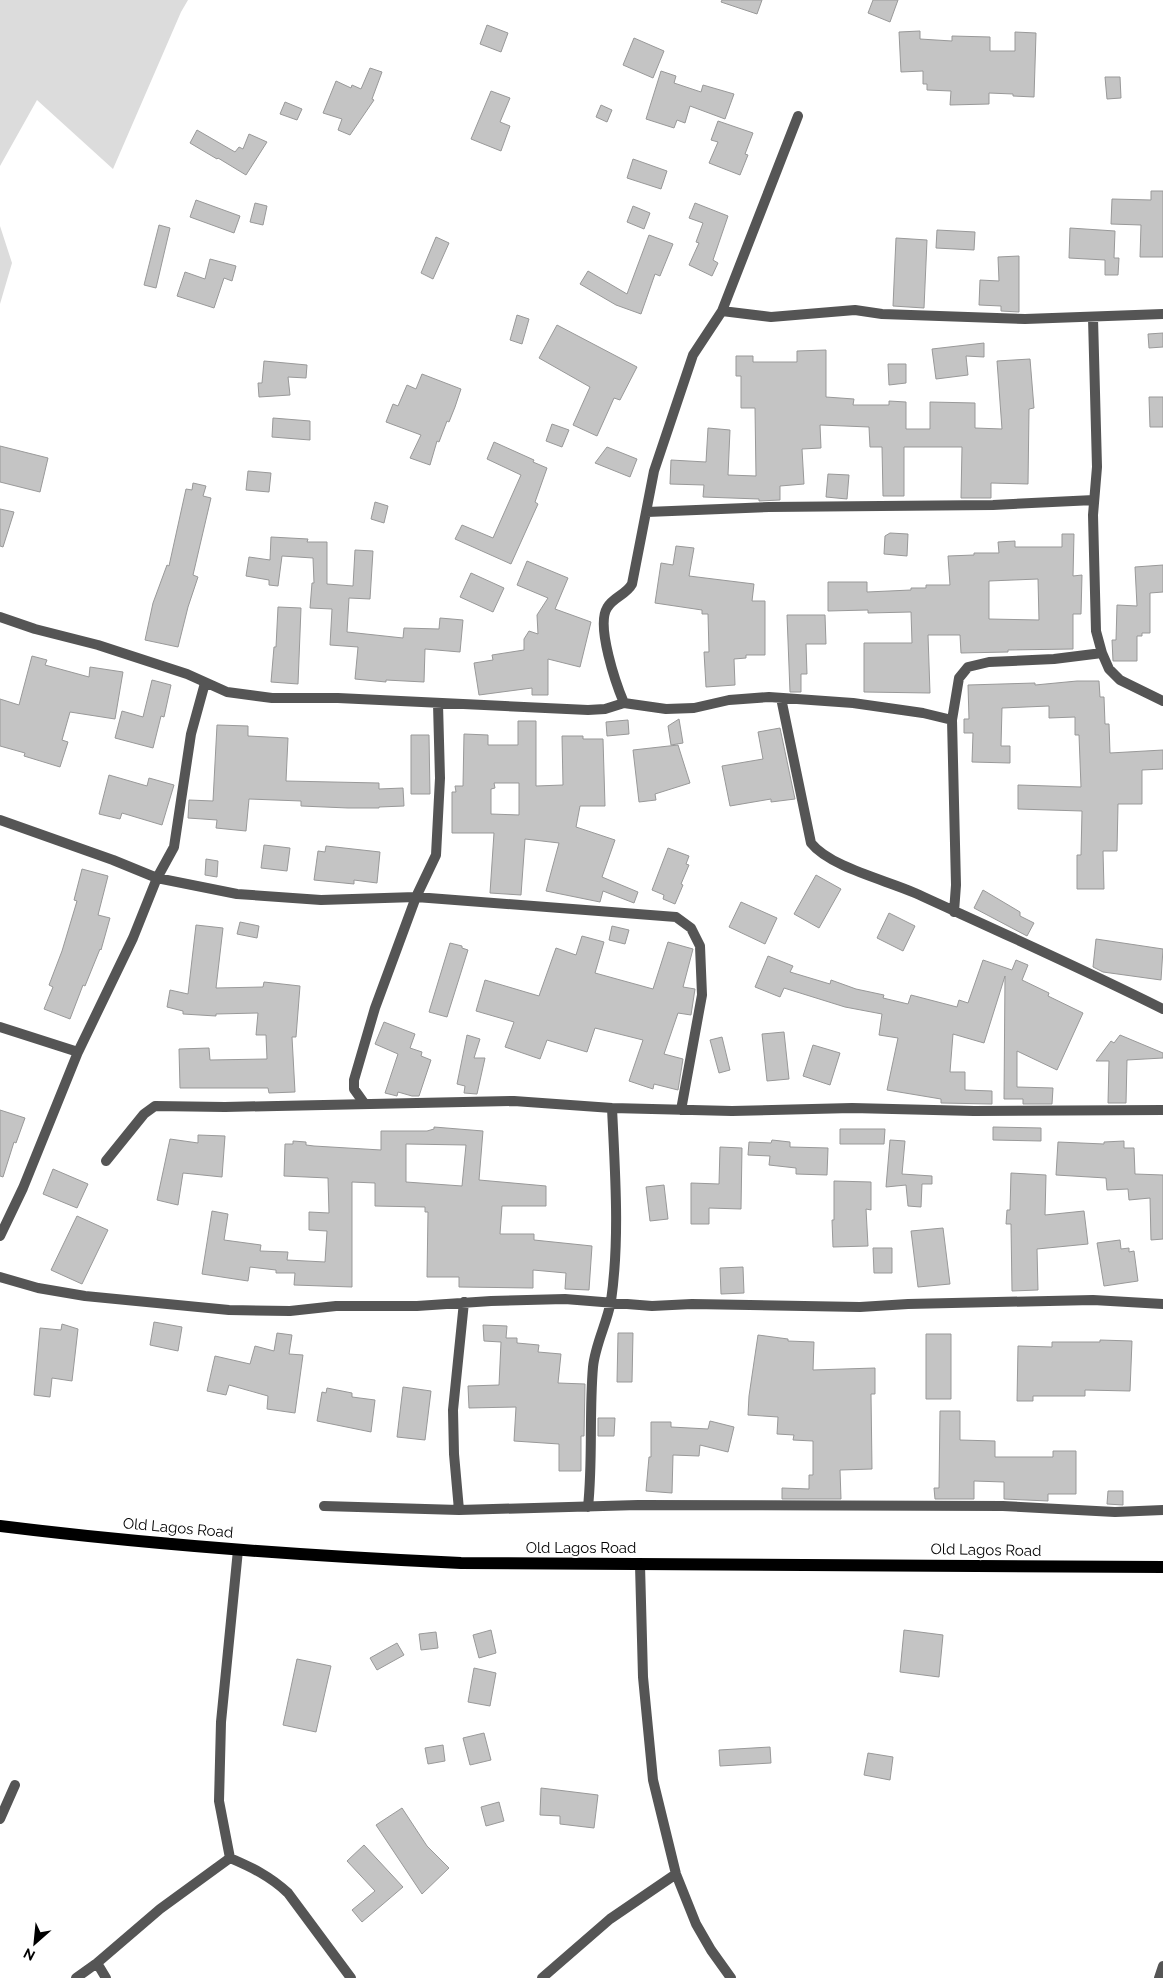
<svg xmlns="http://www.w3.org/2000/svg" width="1163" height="1978" font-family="Raleway,sans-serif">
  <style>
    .green { fill: #dcdcdc }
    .building { fill: #c4c4c4; stroke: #999; fill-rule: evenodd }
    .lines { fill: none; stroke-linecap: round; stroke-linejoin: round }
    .minor { stroke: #555; stroke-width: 10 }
    .primary { stroke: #000; stroke-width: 12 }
    .labels { text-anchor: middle; stroke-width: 4; stroke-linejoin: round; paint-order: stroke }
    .street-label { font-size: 15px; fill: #000; stroke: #fff }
  </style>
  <rect width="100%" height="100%" fill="#fff"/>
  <!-- green -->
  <path class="green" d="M0 0H188L181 12 113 169 37 100 0 166Z
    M0 226 12 263 0 304Z"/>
  <!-- building -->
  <path class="building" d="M722 0H762L757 14 721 2Z
    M873 0H898L890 22 868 13Z
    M487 25 508 33 501 52 480 44Z
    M920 31V39L952 41V36L990 37V51H1015V32L1036 33 1034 97 1013 96V94L989 93V104L950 105 951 91 927 90V84H923V71L901 72 899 32Z
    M634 38 664 51 653 78 623 65Z
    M370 68 382 72 372 99 374 100 350 135 338 130 342 119 323 113 336 81 351 88 352 85 361 89Z
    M661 71 676 76 674 83 701 92 703 85 734 94 725 119 690 106 685 123 677 120 674 128 646 119Z
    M1105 77H1120L1121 98 1107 99Z
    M491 91 510 98 500 122 510 126 501 151 471 139Z
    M285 102 302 109 297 120 280 114Z
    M601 105 612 110 607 122 596 117Z
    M718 121 753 133 745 154 748 155 740 175 709 163 718 142 711 140Z
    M197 130 235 152 239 147 243 149 249 134 267 142 246 175 218 158 217 159 190 143Z
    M633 159 667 171 661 189 627 178Z
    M1151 191H1163V257H1140L1141 225 1111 224 1112 199 1151 200Z
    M196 200 240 216 234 233 190 217Z
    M255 203 267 206 263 225 250 222Z
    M695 203 728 216 713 260 718 263 712 276 689 265 699 243 696 242 703 223 689 218Z
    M633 206 650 213 644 229 627 222Z
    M159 225 170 228 156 288 144 285Z
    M1070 228 1115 231 1114 258H1119L1118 275H1105V260L1069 258Z
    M937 230 975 232 974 250 936 248Z
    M649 235 673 244 660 276 655 274 641 314 616 305 580 284 588 271 627 294Z
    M436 237 449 243 433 279 421 273Z
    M896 238 927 240 924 308 893 306Z
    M1019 256V312L1001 311V306L979 305 980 280 999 281 998 257Z
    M210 259 236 266 232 281 224 278 214 308 177 296 185 272 205 279Z
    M517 315 529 319 522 344 510 340Z
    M557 325 637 367 620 400 614 398 597 436 573 425 590 387 539 358Z
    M1163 333V347L1149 348 1148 334Z
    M984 343V357L966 356 968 375 936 379 932 349Z
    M826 350V397L854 399 853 405H889V401L906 402V429H930V402L975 403V428L1002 429 997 361 1030 359 1034 408 1029 409 1028 484 991 483V498H961L962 447H904V496H883L882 447H870L869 427 820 425 821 448 802 449 804 484 780 486V500L759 501V499L703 497 704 485 670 484 671 460 706 462 708 428 730 430 728 475 756 476 755 408H741V376H736V356H753V362H797V351Z
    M264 361 307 365 306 378 288 377 290 395 259 397 258 383H262Z
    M888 364H906V383L889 385Z
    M422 374 461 389 455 407 449 422 447 421 439 442 437 441 430 465 410 458 421 435 386 422 393 404 398 406 407 385 416 389Z
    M1149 397H1163V427H1150Z
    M273 418 310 421V440L272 437Z
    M552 424 569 430 562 447 546 441Z
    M494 442 534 460 533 462 547 468 535 502 538 504 511 564 455 539 462 525 493 538 521 475 487 459Z
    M0 446 48 458 40 492 0 482Z
    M607 447 637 459 630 477 595 463Z
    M248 471 271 473 269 492 246 490Z
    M828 474 849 475 847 499 826 497Z
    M193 483 206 486 203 496 211 498 193 575 198 577 188 607 178 647 145 640 153 603 167 565 169 566 186 489 192 490Z
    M375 502 388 506 384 523 371 519Z
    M0 509 14 512 3 547 0 546Z
    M890 533 908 534 907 556 884 554 885 536Z
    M1062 534H1074L1073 576 1082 575 1081 614H1073V649L1008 650V652L961 653 960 635H928L930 693 864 692V643H912L911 612 868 613V610L828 611V582H867V592L911 590V588H926V585H950L948 556 974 555V553H999L998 542 1015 541V547H1062ZM1038 579 1039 620 989 619V581Z
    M271 537 308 539 307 542H327V584L353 586 355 550 373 551 370 599 349 598 347 632 403 638 404 628 439 629 440 618 463 620 460 652 425 649 424 682 386 680V682L355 679 358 647 330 645 332 609 310 608 312 583H314L313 558 282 556 278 586 269 585V580L246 576 249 557 270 560Z
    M676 546 694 548 689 576 754 584 752 601H765V655H746V658L734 659 735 685 706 687 704 652H709L708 614H702V610L655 603 661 563 673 565Z
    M527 561 568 578 555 609 591 622 580 667 548 659V695H532V688L479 695 474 663 493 660 492 655 524 650V639L529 631 538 634 537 615 548 598 517 585Z
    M1163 565V592L1150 593V633H1142V636H1137V661H1113L1112 640H1116L1117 605 1137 606 1135 567Z
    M471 573 504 588 493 612 460 597Z
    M278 607 301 608 298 684 271 682 274 647H276Z
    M787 615H825L826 644H806L807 674H801V692H790Z
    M32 656 47 660 45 665 89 677 90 667 123 672 115 719 70 712 62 740 68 742 60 767 24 756 25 753 0 746V699L19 705Z
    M152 680 171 685 164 717 161 716 153 748 115 738 122 711 143 717Z
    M1077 681H1099L1100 697H1104L1105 724H1109L1110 753 1163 750V769L1142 770V804H1118L1117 851H1103L1104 889H1077V855H1081L1082 811 1018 809V785L1081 787 1079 735H1075V717L1049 718V706L1002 708 1001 746H1010V763L972 762 973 733H964V719H969L968 685 1035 683V685Z
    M679 719 683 743 671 745 668 726Z
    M628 720 629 734 607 736 606 722Z
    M518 721H536V786L563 785 562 736H583V739H603L605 806H580L576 827 615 840 602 877 638 892 634 903 603 891 600 902 546 891 559 843 525 839 521 895 490 893 494 833H452V792H456L455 786H463L464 734 488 735V745H518ZM494 783H519V815L491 814V789L495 788Z
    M217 725 248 726V736L288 738 286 781 379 783V789L403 788 404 806 379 807V808H348L301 806V801L249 799 246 831 216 828 217 820 188 818 189 800 213 801Z
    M780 728 795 799 771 802V799L730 806 722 766 763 759 758 732Z
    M411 735H429L430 794H411Z
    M678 745 690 783 655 794 656 800 639 802 633 750Z
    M109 775 147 786 149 778 174 785 162 825 122 813 120 819 99 814Z
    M264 845 290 848 287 871 261 868Z
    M326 846 380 852 377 883 354 880V884L314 880 318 851 325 852Z
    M668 848 689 856 686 864 689 865 681 884 683 885 675 904 663 899 664 895 652 890Z
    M206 859 218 861 217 877 205 875Z
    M82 869 108 876 98 915 110 918 101 950 100 949 85 986 83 985 70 1019 44 1009 53 987 49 985 62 951 77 901 74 900Z
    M816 875 841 889 819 928 794 914Z
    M983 890 1020 912V916L1034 923 1027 936 974 908Z
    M741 902 777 918 765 944 729 927Z
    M889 913 915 926 903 951 877 938Z
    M240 922 259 926 257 938 237 934Z
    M196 925 223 928 216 988 263 987 264 982 300 986 296 1037H292L295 1092 269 1093 268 1088H180L179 1049 209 1048 210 1060 267 1059 266 1035H256L258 1013 216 1014V1016L183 1014V1011L167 1007 170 990 188 994Z
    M612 926 629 930 625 944 609 940Z
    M582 936 604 942 595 973 653 989 668 942 693 949 683 987 695 989 691 1015 678 1013 664 1054 683 1059 678 1090 654 1084 653 1089 629 1081 643 1040 595 1028 587 1052 547 1040 540 1059 505 1047 514 1022 476 1011 485 980 539 996 556 948 576 955Z
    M1096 939 1163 949 1161 980 1103 972 1093 967Z
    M450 943 462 946V948L468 950 447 1017 429 1012Z
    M768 956 793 966 790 972 830 984 831 980 856 989 884 995 883 998 908 1004 911 995 957 1007 959 1000 968 1003 983 960 1012 970 1016 960 1028 965 1022 980 1049 993 1048 996 1083 1013 1057 1070 1017 1051V1087L1053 1088 1052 1104H1023V1099H1004L1005 976 984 1043 953 1034 950 1072H965V1090L992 1091V1104L941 1103V1099L887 1090 898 1038 879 1035 882 1014 845 1007 784 988 780 997 755 987Z
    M384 1022 415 1034 410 1048 422 1052 421 1056 431 1060 419 1096H412L398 1092 397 1096 385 1093 398 1054 375 1044Z
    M784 1032 789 1079 767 1081 762 1034Z
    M467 1035 480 1039 474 1058H485L477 1094 464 1093 465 1086 457 1084Z
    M1120 1035 1163 1053V1058L1127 1060 1126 1103H1108L1109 1061H1096L1111 1041 1114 1043Z
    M722 1037 730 1070 719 1073 710 1040Z
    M813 1045 840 1053 830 1085 803 1076Z
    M0 1110 25 1118 16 1143 14 1142 3 1177 0 1176Z
    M434 1127 483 1131 479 1180 546 1186V1206H502L500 1234H534V1240L592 1246 589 1290 565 1289 566 1273 533 1270V1288L459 1287V1277H427L428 1212H425V1207L375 1206V1183L352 1182V1287L294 1285 295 1273H276V1270L250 1267 248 1281 202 1274 212 1211 228 1214 224 1240 261 1245 260 1251 288 1252 287 1260 325 1262 327 1231 309 1230V1212L329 1213 328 1178 284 1176 285 1144H293V1141L306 1142V1145L314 1146 381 1150V1131H427L434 1129ZM406 1144 466 1145 462 1186 406 1182Z
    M993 1127 1041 1128V1141L993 1140Z
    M840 1129H885L884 1144H840Z
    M198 1135 225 1136 222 1177 183 1173 178 1205 157 1200 170 1139 198 1143Z
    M772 1140 790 1142V1147L828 1148 827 1175 796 1174V1168L769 1165 770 1156 748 1155 749 1142 771 1143Z
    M890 1140 905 1141 902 1174 932 1176V1184H922L921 1207 908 1206 906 1185 886 1187Z
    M1124 1141V1148H1134L1135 1174 1163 1175V1239L1151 1240 1150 1198 1129 1200 1128 1189 1107 1190 1106 1178 1056 1175 1058 1142 1104 1144V1142Z
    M720 1147 742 1148 741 1209 709 1208V1224H691V1183L719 1184Z
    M53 1169 88 1184 77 1208 43 1194Z
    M1011 1173 1046 1175 1045 1215 1084 1211 1088 1244 1037 1249 1038 1290 1012 1291 1011 1224H1006L1007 1210H1010Z
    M834 1181 871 1182V1210L866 1209 868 1246 833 1247 832 1220H834Z
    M664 1185 668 1219 650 1221 646 1187Z
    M77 1216 108 1230 82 1284 51 1270Z
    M943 1228 950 1284 918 1287 911 1231Z
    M1120 1240 1121 1249 1129 1248V1252L1134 1251 1138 1281 1104 1286 1097 1243Z
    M873 1248H892V1273H874Z
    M743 1267 744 1293 721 1294 720 1268Z
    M154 1322 182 1327 178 1351 150 1345Z
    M62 1324 78 1329 72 1381 52 1378 50 1397 34 1395 40 1328 61 1330Z
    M483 1325 507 1326 506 1338H517V1343L539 1345 538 1352 561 1354 558 1383 585 1384 584 1436H581V1471H559V1444L514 1441 516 1407 469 1408 468 1386 499 1385 501 1342 484 1341Z
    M277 1333 292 1335 289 1354 303 1355 295 1413 267 1409 268 1396 229 1385 226 1395 207 1391 215 1356 250 1364 255 1346 274 1351Z
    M618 1333H633L632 1382H617Z
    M926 1334H951V1399H926Z
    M758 1335 788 1339V1341L814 1342 813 1370 875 1368V1394H871L872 1469 840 1470 841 1499H782V1488L809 1489V1475H813V1441L793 1440 794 1435 777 1434 778 1417 748 1415 749 1396Z
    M1100 1340 1132 1341 1130 1391 1085 1390V1396H1033V1401H1017L1018 1346 1052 1347V1342H1100Z
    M403 1387 431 1391 425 1440 397 1437Z
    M327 1388 352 1393V1397L375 1400 371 1432 317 1421 322 1392 326 1393Z
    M940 1411H960V1440L995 1441V1457H1053V1451H1076V1494H1048V1501L1004 1499V1482L974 1481V1499H935L934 1488H939Z
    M598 1418H615L614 1436H598Z
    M710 1421 734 1427 728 1452 700 1445 699 1456 673 1455 672 1493 646 1491 649 1457H651V1422H671V1427L708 1429Z
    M1108 1491H1123V1505L1107 1504Z
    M491 1630 496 1653 479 1658 473 1635Z
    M904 1630 943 1635 939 1677 900 1672Z
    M436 1632 438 1648 421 1650 419 1634Z
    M397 1643 404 1655 377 1670 370 1658Z
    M297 1659 331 1666 316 1732 283 1725Z
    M474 1668 496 1673 490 1706 468 1702Z
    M484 1733 491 1760 470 1765 463 1738Z
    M443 1745 445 1761 428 1764 425 1748Z
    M770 1747 771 1763 720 1766 719 1750Z
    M868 1753 893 1757 890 1780 864 1775Z
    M541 1788 598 1795 594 1828 560 1824V1816L540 1815Z
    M499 1802 504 1821 486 1826 481 1807Z
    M402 1808 427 1846 449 1868 422 1894 376 1825Z
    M364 1845 403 1887 362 1922 352 1910 375 1891 347 1861Z"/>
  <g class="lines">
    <!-- minor -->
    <path class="minor" d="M722 311 771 317 855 310 882 314 1025 319 1163 314
      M1093 318 1097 467 1093 515 1096 631 1102 653 1109 669 1120 680 1163 701
      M647 512 769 507 993 505 1094 500
      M0 617 35 629 98 645 187 674 227 692 272 698H338L588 710 605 709 624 703 666 709 694 708 729 700 769 697 853 703 923 713 952 720
      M781 698 811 843C830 867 886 880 915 893 998 931 1081 968 1163 1009
      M624 703C616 684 596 626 607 608 613 597 626 595 632 584L654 471 693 355 722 311 798 116
      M0 820 113 860 157 878 237 894 321 900 416 897 676 917 691 928 700 946 702 995 681 1110
      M954 912 956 885 952 720 959 678 968 667 989 662 1054 659 1102 653
      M0 1027 78 1052
      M364 1103 354 1089V1080L375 1008 416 897 436 855 440 778 438 704
      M106 1161 144 1114 155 1106 225 1107 514 1101 612 1108 732 1111 852 1108 974 1111 1163 1110
      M0 1236 23 1188 78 1052 133 938 157 878 174 847 191 734 205 683
      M0 1277 38 1288 85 1296 229 1310 290 1311 336 1306H417L491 1301 565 1299 652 1306 692 1304 860 1307 908 1304 1093 1300 1163 1304
      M324 1506 459 1510 638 1505 1003 1506 1115 1512 1163 1510
      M588 1507C593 1460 589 1414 593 1367 595 1345 607 1323 611 1301 620 1238 615 1172 612 1108
      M459 1510 454 1454 453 1410 464 1302
      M640 1565 643 1677 653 1780 676 1874 696 1924 711 1950 731 1978
      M0 1819 15 1785
      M230 1858 219 1801 221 1722 238 1550
      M230 1858C251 1867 270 1876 288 1893L351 1978
      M97 1963 106 1978
      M76 1978 97 1963 160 1909 230 1858
      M542 1978 610 1919 676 1874
      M1159 1978 1163 1966"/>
    <!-- primary -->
    <path class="primary" d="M0 1526C153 1545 307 1556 461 1563L1163 1567"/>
  </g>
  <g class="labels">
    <!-- street labels -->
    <g class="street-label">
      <text transform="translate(178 1528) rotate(5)" y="5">Old Lagos Road</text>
      <text x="581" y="1553">Old Lagos Road</text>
      <text transform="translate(986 1550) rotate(1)" y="5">Old Lagos Road</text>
    </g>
  </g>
  <!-- north arrow -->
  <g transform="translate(35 1943) rotate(207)" stroke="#ffffff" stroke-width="4" paint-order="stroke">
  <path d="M0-4L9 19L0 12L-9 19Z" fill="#000000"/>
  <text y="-8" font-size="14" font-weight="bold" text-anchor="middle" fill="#000000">N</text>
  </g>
</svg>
